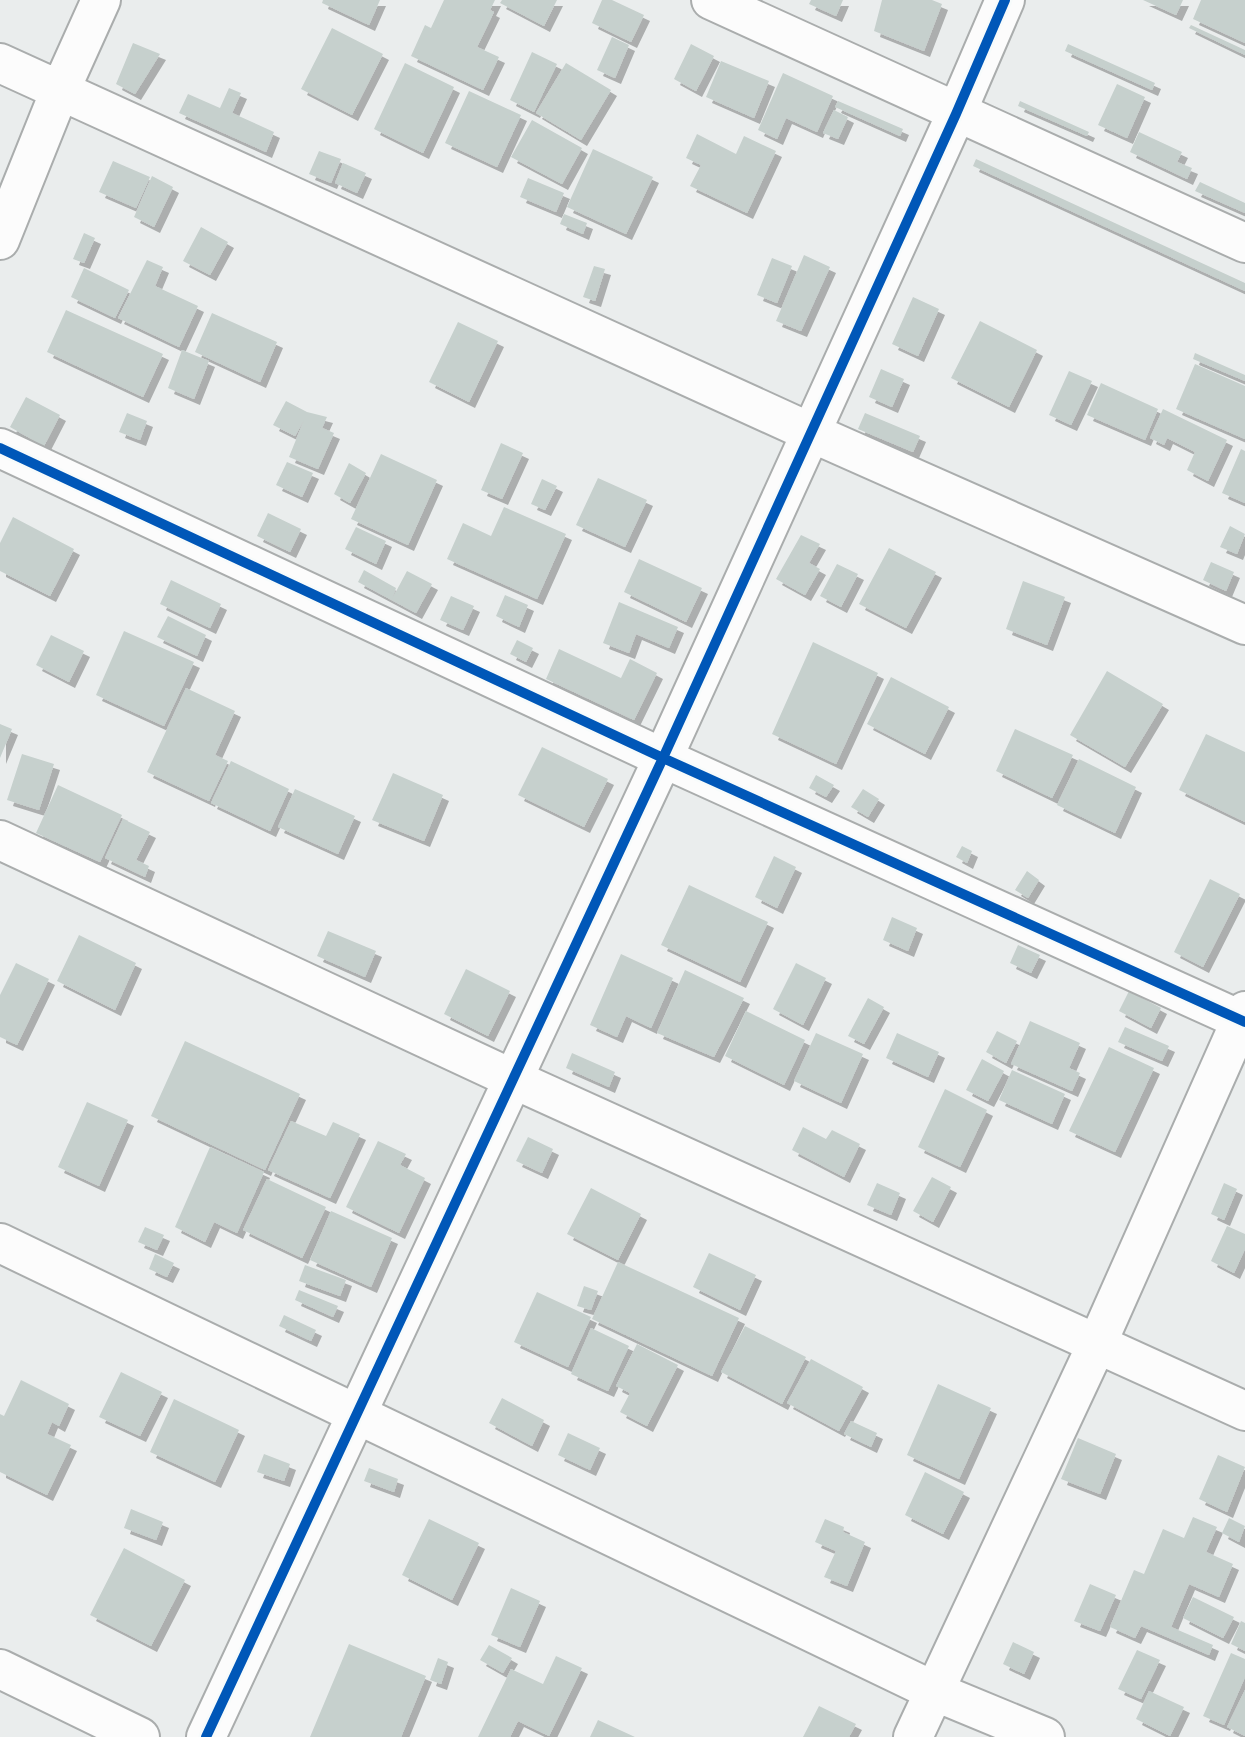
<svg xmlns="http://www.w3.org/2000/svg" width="1245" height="1737" font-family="'Sofia Sans Condensed',sans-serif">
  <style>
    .building { fill: #c6d0cd; filter: url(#shadow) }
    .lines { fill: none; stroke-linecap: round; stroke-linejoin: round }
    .minor-casing { stroke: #aaadad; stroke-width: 42 }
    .minor { stroke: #fcfcfc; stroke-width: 38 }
    .cycleway-casing { stroke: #f7fbfb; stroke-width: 15 }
    .cycleway { stroke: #0057b8; stroke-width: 10 }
  </style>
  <defs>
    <filter id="shadow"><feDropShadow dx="6" dy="6" stdDeviation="0" flood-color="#0004"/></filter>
  </defs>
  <rect width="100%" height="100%" fill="#eaeded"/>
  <!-- building -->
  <path class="building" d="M323 0H380L369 25 322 3Z
    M444 0H495L490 10 494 12 477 47 499 57 483 90 411 56 425 25 431 28Z
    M502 0H557L544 26 500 3Z
    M602 0H612L644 15 631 42 592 23Z
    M811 0H843L836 16 809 4Z
    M882 0H932L942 4 924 51 874 31Z
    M1143 0H1183L1176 15Z
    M1201 0H1245V43L1193 19Z
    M1191 25 1245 50V55L1189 28Z
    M332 28 383 54 352 115 301 89Z
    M612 37 629 45 615 78 597 70Z
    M133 43 160 54 135 94 116 84Z
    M691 44 714 56 696 91 674 79Z
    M1068 44 1155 83 1152 90 1065 51Z
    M532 52 557 64 534 112 510 100Z
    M721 61 769 81 754 118 706 97Z
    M405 63 454 87 423 153 374 129Z
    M566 63 611 90 581 140 536 113Z
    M783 73 833 96 817 132 786 118 777 139 758 130Z
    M1117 84 1145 97 1127 138 1098 125Z
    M229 88 241 93 232 113 274 132 266 152 179 113 188 94 220 108Z
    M469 91 521 115 497 167 445 143Z
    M838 101 903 129 900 136 835 107Z
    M1020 101 1089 132 1087 136 1018 106Z
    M834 110 848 117 838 139 823 133Z
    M532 120 582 148 562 184 511 157Z
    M1139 132 1182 152 1177 162 1192 168 1187 179 1130 152Z
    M697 134 736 154 744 136 776 151 747 213 690 186 701 165 686 158Z
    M593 149 653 177 626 234 567 207Z
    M319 151 341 159 331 183 309 174Z
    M976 159 1245 283V291L973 166Z
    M113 161 150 177 136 208 99 192Z
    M343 163 366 173 357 193 335 183Z
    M152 176 173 187 154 227 134 217Z
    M528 178 564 193 556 212 520 197Z
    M1200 182 1245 203V213L1195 191Z
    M564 214 587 223 583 234 560 224Z
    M201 227 228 242 210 275 183 261Z
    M84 233 95 238 84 263 73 259Z
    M804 255 830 267 801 331 776 321Z
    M772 258 792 266 777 303 757 295Z
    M147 260 163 267 155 286 198 306 179 347 118 318Z
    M594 266 605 269 595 301 583 297Z
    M84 268 129 290 115 318 71 297Z
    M913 297 939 309 918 356 892 344Z
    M66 310 163 354 143 397 47 352Z
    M212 313 277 342 260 382 195 352Z
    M980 321 1037 350 1009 407 951 378Z
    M458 322 498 341 469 402 429 382Z
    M182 350 209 361 194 399 168 388Z
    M1195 353 1245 375V381L1193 359Z
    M1195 364 1245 386V439L1176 409Z
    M881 369 904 379 892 407 869 397Z
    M1069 371 1092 381 1071 425 1049 415Z
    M1101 383 1158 409 1145 440 1087 415Z
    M26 397 60 415 44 446 10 427Z
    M286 401 307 412 327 417 322 428 334 433 318 469 289 457 304 420 295 436 273 425Z
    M1163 409 1227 440 1208 481 1187 470 1195 452 1167 438 1164 445 1150 438Z
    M127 413 147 421 140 440 119 432Z
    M865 413 920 436 913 452 858 429Z
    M501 443 523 453 502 499 481 490Z
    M1241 449 1245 451V503L1222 493Z
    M381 454 437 480 408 545 351 519Z
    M287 462 313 473 302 497 276 485Z
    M349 463 366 473 350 503 334 494Z
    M598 478 647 500 625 547 576 525Z
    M542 479 557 486 545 510 531 504Z
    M504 507 566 534 537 599 447 559 463 523 491 536Z
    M268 513 301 529 290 552 257 536Z
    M13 517 74 549 50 596 0 571V543Z
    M1230 526 1245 534 1237 554 1220 547Z
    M356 527 386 541 376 564 345 549Z
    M801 535 820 544 809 563 820 569 805 595 776 579Z
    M889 548 936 572 906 628 859 604Z
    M639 559 702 588 686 622 624 592Z
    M1211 562 1234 572 1226 591 1203 580Z
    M837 564 858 574 841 607 820 596Z
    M364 570 396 588 392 599 407 571 432 584 416 613 358 582Z
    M171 580 221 604 210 628 160 604Z
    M1023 581 1065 597 1047 645 1006 629Z
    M505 595 528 605 519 627 496 616Z
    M451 596 474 606 463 630 440 620Z
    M619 602 678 627 669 648 636 634 629 653 603 643Z
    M168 616 206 635 197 656 157 637Z
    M124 631 194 662 164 726 96 695Z
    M51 635 84 651 69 682 36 665Z
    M517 640 533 648 526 662 510 654Z
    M813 642 878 673 836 764 772 734Z
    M559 649 621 678 630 659 657 673 634 720 546 679Z
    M1107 671 1163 704 1125 767 1070 735Z
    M891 677 949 707 925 754 867 724Z
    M186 688 235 711 215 755 228 761 209 801 147 772Z
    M0 724 12 729 0 758Z
    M1015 729 1073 755 1052 798 996 771Z
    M1206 734 1245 752V822L1179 790Z
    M542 747 608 779 584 827 518 795Z
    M22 754 54 764 39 810 7 800Z
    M1079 759 1136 787 1115 833 1057 805Z
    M231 761 289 789 270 831 211 803Z
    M393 773 443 795 424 841 372 820Z
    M816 775 834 785 826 797 809 788Z
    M58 785 122 815 100 862 36 833Z
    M295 789 355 816 338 854 278 827Z
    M863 789 879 799 868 817 851 807Z
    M123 819 150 832 136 860 149 866 145 877 105 858Z
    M962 846 972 851 967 863 956 857Z
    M774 856 796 867 777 908 755 897Z
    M1027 871 1039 880 1028 898 1015 890Z
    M1210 879 1240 894 1203 967 1174 952Z
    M689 885 768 922 740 982 661 945Z
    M892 917 917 928 908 951 883 940Z
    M328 931 376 951 365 977 317 956Z
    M79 935 136 963 115 1010 57 981Z
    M1018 945 1040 955 1031 973 1010 963Z
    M621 954 673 978 651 1028 626 1016 617 1037 590 1025Z
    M16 963 49 979 17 1045 0 1037V995Z
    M796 963 826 978 803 1025 773 1009Z
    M466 969 510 991 488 1036 444 1014Z
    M685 970 744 998 714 1057 657 1033Z
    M1129 991 1161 1008 1151 1028 1119 1011Z
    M868 998 884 1007 864 1044 848 1036Z
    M746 1011 805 1040 784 1085 725 1056Z
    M1030 1021 1080 1043 1069 1068 1080 1073 1072 1091 1011 1064Z
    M1125 1027 1169 1046 1162 1061 1118 1042Z
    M997 1031 1017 1041 1006 1063 986 1052Z
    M816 1033 863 1054 841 1103 794 1081Z
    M897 1033 939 1052 928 1077 886 1058Z
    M185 1041 300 1094 265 1170 151 1116Z
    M1109 1047 1154 1068 1115 1152 1069 1131Z
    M572 1053 615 1072 609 1087 566 1068Z
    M982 1059 1004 1071 988 1101 966 1090Z
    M1012 1070 1065 1094 1052 1124 999 1100Z
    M945 1089 987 1110 960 1167 918 1147Z
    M87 1102 128 1120 99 1186 58 1167Z
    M291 1121 326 1136 333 1122 360 1134 330 1198 268 1170Z
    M803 1127 826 1139 832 1130 860 1144 844 1177 792 1150Z
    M528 1137 553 1149 542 1173 516 1161Z
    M378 1141 406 1154 400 1165 425 1178 399 1233 346 1207Z
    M210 1147 264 1172 237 1233 214 1222 205 1242 175 1227Z
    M932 1177 951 1187 933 1222 913 1211Z
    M267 1179 326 1207 302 1258 243 1230Z
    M877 1183 900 1193 891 1215 867 1205Z
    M1224 1183 1237 1189 1224 1220 1211 1214Z
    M591 1188 641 1214 618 1260 567 1234Z
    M331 1211 392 1238 371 1287 310 1260Z
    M1227 1226 1245 1234V1249L1234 1273 1211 1261Z
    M145 1227 164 1235 157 1250 138 1242Z
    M709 1253 756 1275 740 1310 693 1287Z
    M155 1254 174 1263 167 1277 149 1269Z
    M618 1262 739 1318 712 1376 592 1319Z
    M305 1265 346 1280 340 1296 299 1281Z
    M584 1286 598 1291 591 1310 577 1306Z
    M299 1290 338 1306 333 1317 295 1300Z
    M537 1292 591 1317 568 1367 514 1342Z
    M284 1315 316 1330 311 1341 279 1326Z
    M745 1326 806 1357 782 1404 721 1372Z
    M591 1328 629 1346 608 1391 571 1374Z
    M637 1344 678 1365 647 1426 620 1412 630 1393 616 1386Z
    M811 1359 863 1387 839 1431 787 1403Z
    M121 1372 162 1392 140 1436 99 1417Z
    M21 1380 69 1404 59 1426 52 1422 47 1434 71 1445 47 1495 0 1472V1414L4 1416Z
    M938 1384 991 1408 959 1479 907 1455Z
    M502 1398 544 1420 532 1446 489 1423Z
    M174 1399 239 1430 215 1482 150 1452Z
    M851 1421 877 1433 871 1447 844 1434Z
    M568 1433 600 1448 590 1470 558 1455Z
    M1078 1438 1116 1454 1100 1494 1061 1479Z
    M264 1454 290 1464 284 1481 257 1472Z
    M1218 1455 1245 1467 1227 1512 1199 1499Z
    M369 1468 398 1479 394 1492 364 1481Z
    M925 1472 964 1492 943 1534 905 1515Z
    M131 1509 163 1522 156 1540 124 1528Z
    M1193 1517 1217 1527 1206 1552 1233 1564 1219 1597 1189 1584 1171 1627 1213 1645 1209 1655 1141 1626 1135 1638 1110 1627 1134 1570 1144 1574 1163 1529 1184 1538Z
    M1229 1518 1245 1526 1239 1542 1222 1533Z
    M429 1519 479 1543 452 1600 402 1575Z
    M825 1519 844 1527 843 1532 865 1542 847 1586 824 1577 836 1551 815 1542Z
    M124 1548 185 1580 151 1646 90 1615Z
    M1090 1584 1116 1595 1100 1631 1074 1621Z
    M511 1588 540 1601 520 1647 491 1635Z
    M1193 1597 1234 1617 1223 1638 1183 1618Z
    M1241 1621 1245 1623V1651L1231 1644Z
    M1013 1642 1034 1652 1024 1674 1003 1664Z
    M349 1644 426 1676 401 1737H310Z
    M489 1645 512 1658 503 1673 480 1660Z
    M1137 1650 1160 1660 1141 1699 1118 1689Z
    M1231 1653 1245 1659V1677L1224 1725 1203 1716Z
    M556 1656 582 1668 549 1736 518 1721 510 1737H478L511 1669 543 1684Z
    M438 1658 448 1662 441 1684 430 1680Z
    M1245 1690V1736L1227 1727Z
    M1149 1691 1184 1707 1170 1736 1136 1719Z
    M819 1706 856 1724 849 1737H803Z
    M598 1720 635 1737H590Z"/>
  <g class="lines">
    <!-- minor casing -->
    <g class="minor-casing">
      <path id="minor" d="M711 0 1245 243
        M0 63 812 433 1245 625
        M0 240 59 93 101 0
        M0 448 663 758 1245 1022
        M0 840 513 1079 1245 1411
        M0 1243 936 1692 1045 1737
        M0 1669 140 1737
        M206 1737 663 758 956 114 1005 0
        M913 1737 1096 1346 1245 1011"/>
    </g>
    <!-- minor -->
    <use href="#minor" class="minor"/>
    <!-- cycleway casing -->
    <g class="cycleway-casing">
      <path id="cycleway" d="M0 448 663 758 1245 1022
        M206 1737 663 758 956 114 1005 0"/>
    </g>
    <!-- cycleway -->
    <use href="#cycleway" class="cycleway"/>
  </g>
</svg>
